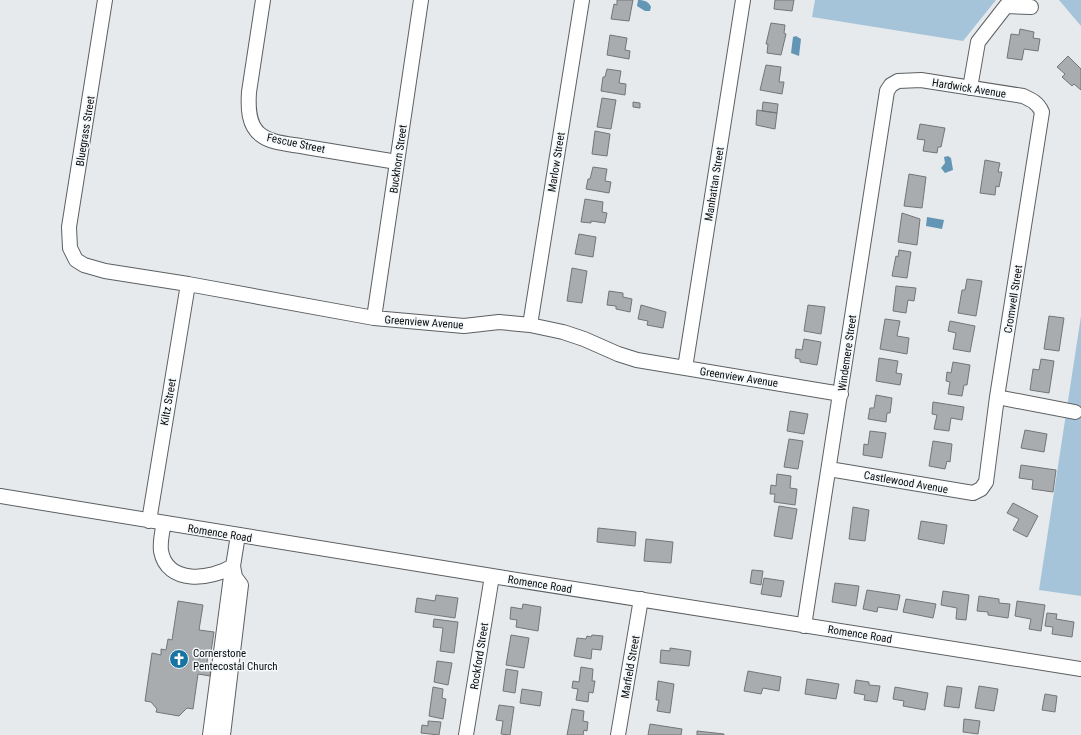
<svg xmlns="http://www.w3.org/2000/svg" width="1081" height="735" font-family="'Roboto Condensed',sans-serif">
  <style>
    .green { fill: #a5c4d9 }
    .water { fill: #6395b5 }
    .building { fill: #a8acae; stroke: #737678 }
    .lines { fill: none; stroke-linecap: round; stroke-linejoin: round }
    .minor-casing { stroke: #5d6062; stroke-width: 16 }
    .minor { stroke: #fff; stroke-width: 14 }
    .labels { text-anchor: middle; stroke-width: 3; stroke-linejoin: round; paint-order: stroke }
    .street-label { font-size: 11px; fill: #0c0d0e; stroke: #f4f8fa }
    .poi-label { font-size: 11px; fill: #0c0d0e; stroke: #f4f8fa; text-anchor: start }
  </style>
  <rect width="100%" height="100%" fill="#e7eaed"/>
  <!-- green -->
  <path class="green" d="M815 0H996L963 41 812 17Z
    M1059 0H1081V26Z
    M1081 316V596L1039 590Z"/>
  <!-- water -->
  <path class="water" d="M638 0C643 0 649 1 651 7L650 11H645L637 6Z
    M796 36 801 39 799 56 791 53 793 37Z
    M948 156 951 158 953 170 945 173 941 168 945 163 944 157Z
    M927 217 944 220 942 229 926 226Z"/>
  <!-- building -->
  <path class="building" d="M617 0H633L629 21 611 19 614 4 617 5Z
    M775 0H794L792 11 774 9Z
    M771 23 785 25 784 33 786 34 781 55 767 53 768 44H766Z
    M1020 29 1034 32 1033 38 1040 39 1038 51 1024 49 1022 60 1007 58 1011 34 1019 35Z
    M610 35 627 38 625 50 630 51 629 59 607 55Z
    M1068 56 1081 69V90L1074 84 1072 86 1062 77 1065 74 1057 67Z
    M766 65 781 67 779 82H784L782 94 760 90Z
    M607 69 621 71 619 83 626 84 625 95 601 91 603 77H605Z
    M602 98 616 100 611 129 597 127Z
    M633 102 640 103V108L633 107Z
    M763 102 778 104 777 113 762 111Z
    M757 110 777 113 775 129 756 125Z
    M920 124 945 128 941 147H938L937 153 923 151 925 140 917 139Z
    M595 131 610 134 607 156 592 154Z
    M985 160 1000 163 998 172H1002L999 187 996 186 995 195 980 193Z
    M593 167 607 169 605 181 611 182 609 193 586 189 588 179H590Z
    M909 174 926 177 922 208 904 206Z
    M585 199 603 202 602 212 607 213 605 223 591 221V223L581 222Z
    M902 213 920 219 917 245 898 242Z
    M579 234 596 237 593 257 575 254Z
    M899 250 911 252 907 278 892 276 896 256 898 257Z
    M572 268 587 271 582 303 567 301Z
    M967 279 982 281 976 316 958 313 962 290H965Z
    M896 286 916 288 914 301 908 300 906 313 893 311Z
    M609 291 623 293V297L632 299 630 312 616 309V306L607 305Z
    M641 305 666 312 663 328 647 325 648 321 638 319Z
    M808 305 825 307 821 334 804 331Z
    M1049 316 1064 318 1059 351 1044 349Z
    M885 319 900 321 897 336 909 338 907 354 880 349Z
    M950 321 975 326 970 352 953 349 956 333 948 331Z
    M804 339 821 342 817 365 800 362V359L795 358 796 349 802 350Z
    M879 358 898 361 896 373 902 374 900 385 876 381Z
    M1041 359 1054 361 1049 393 1030 390 1033 369 1039 370Z
    M953 362 970 365 967 385H964L962 396 948 394 950 382 946 381 947 372 951 373Z
    M876 395 892 398 890 413H887L886 422 868 419 870 408H874Z
    M933 402 964 407 962 420 951 418 949 431 934 429 937 415 932 414Z
    M790 411 808 414 804 434 787 431Z
    M1025 430 1047 434 1044 452 1021 448Z
    M870 431 886 433 882 458 863 455 864 444 868 445Z
    M789 439 803 441 798 469 784 467Z
    M933 441 952 444 950 462 947 461 945 469 929 466Z
    M1021 465 1056 470 1053 492 1032 489 1033 480 1019 478Z
    M777 474 791 476 790 488 797 489 795 505 774 502 775 494H770L771 485 776 486Z
    M1013 503 1038 516 1027 537 1013 530 1019 519 1007 513Z
    M779 506 797 509 792 539 774 536Z
    M853 507 869 510 865 541 849 539Z
    M921 521 947 525 944 544 918 539Z
    M598 528 636 532 635 546 597 542Z
    M646 539 673 542 671 563 644 561Z
    M752 570 763 571 761 585 750 583Z
    M764 578 784 581 781 597 761 594Z
    M835 583 859 586 856 606 832 602Z
    M867 590 900 595 897 610 878 607 877 612 863 609Z
    M943 591 969 595 966 620 956 619 957 608 941 605Z
    M436 595 458 598 455 618 415 612 417 598 435 601Z
    M979 596 999 599V603L1010 604 1008 618 988 615V612L977 611Z
    M906 599 936 604 933 618 903 612Z
    M178 601 203 605 199 630 214 632 211 652H208L207 663 212 667 210 676 198 674 193 709 187 708 179 716 156 712 157 709 151 702 145 701 152 653 161 655V649L166 650 168 639 172 640Z
    M1017 601 1045 605 1041 631 1029 629 1031 619 1015 616Z
    M523 604 541 607 538 631 516 627 517 620 510 619 511 607 522 609Z
    M1047 613 1057 614 1056 619 1074 622 1072 637 1052 634 1053 627 1045 626Z
    M434 619 458 622 454 653 440 651 443 628 433 627Z
    M511 635 529 638 524 668 506 665Z
    M592 635 603 636 601 650 592 649 591 659 574 656 577 638 586 639 587 636 591 637Z
    M670 648 691 651 689 666 660 663 661 650 670 651Z
    M437 661 452 663 448 685 434 682Z
    M581 667 593 669 592 681H595L593 693 589 692 588 702 576 700 578 689 572 688 573 681 579 682Z
    M506 669 518 671 515 693 503 691Z
    M748 671 781 677 779 691 763 688 761 694 744 691Z
    M807 679 839 684 836 699 805 694Z
    M856 680 869 682V685L880 686 877 702 864 700 865 695 854 693Z
    M658 681 674 684 670 713 657 711 659 700H656Z
    M947 686 962 688 959 708 944 706Z
    M979 686 998 689 994 711 975 708Z
    M433 687 443 689 442 698 446 699 443 719 429 716Z
    M895 687 928 693 925 710 903 706 904 701 893 699Z
    M522 689 542 692 540 706 520 703Z
    M1045 694 1057 696 1055 712 1042 710Z
    M499 705 514 707 510 735 501 734 503 721 496 720Z
    M572 709 584 711 583 721 588 722 587 731 584 730 583 735H567Z
    M964 719 980 721 978 734 963 732Z
    M428 721 441 722 439 735 421 733 422 725 428 726Z
    M650 724 682 729 681 735H648Z
    M697 731 724 734V735H697Z"/>
  <g class="lines">
    <!-- minor casing -->
    <g class="minor-casing">
      <path id="minor" d="M105 0 69 227 70 248 76 260 84 265 105 271 188 284 374 318 464 326 499 322 530 325 563 332 584 339 618 354 637 360 841 394
        M263 0 249 92C248 107 248 126 261 135 272 144 292 144 306 147 336 152 367 157 397 162
        M970 88 978 42 1006 6 1031 7
        M374 318 421 0
        M530 325 582 0
        M685 368 743 0
        M997 397 1075 412
        M0 496 492 576 1081 669
        M149 521 188 284
        M164 523C162 532 160 543 161 551 167 585 211 580 233 566L238 535
        M804 626 887 91 891 85 898 81 921 80 1023 96C1032 100 1038 103 1042 112L997 397 986 482 981 489 973 493 829 469
        M210 735 232 569
        M223 735 241 585 235 577 233 566
        M466 735 492 576
        M618 735 641 599"/>
    </g>
    <!-- minor -->
    <use href="#minor" class="minor"/>
  </g>
  <!-- icons -->
  <defs>
    <g id="church-disc" transform="scale(1)"><circle r="9.5" fill="#1874a2" stroke="#f4f8fa"/><path d="M-1.2-6h2.4v3.5h3.3v2.4h-3.3V6h-2.4V-.1h-3.3v-2.4h3.3Z" fill="#fff"/></g>
  </defs>
  <g fill-rule="evenodd">
    <use href="#church-disc" x="179" y="659"/>
  </g>
  <g class="labels">
    <!-- street labels -->
    <g class="street-label">
      <text transform="translate(969 88) rotate(9)" y="4">Hardwick Avenue</text>
      <text transform="translate(85 131) rotate(-81)" y="4">Bluegrass Street</text>
      <text transform="translate(296 143) rotate(12)" y="4">Fescue Street</text>
      <text transform="translate(398 159) rotate(-82)" y="4">Buckhorn Street</text>
      <text transform="translate(556 162) rotate(-81)" y="4">Marlow Street</text>
      <text transform="translate(714 184) rotate(-81)" y="4">Manhattan Street</text>
      <text transform="translate(1013 299) rotate(-81)" y="4">Cromwell Street</text>
      <text transform="translate(424 322) rotate(4)" y="4">Greenview Avenue</text>
      <text transform="translate(847 353) rotate(-82)" y="4">Windemere Street</text>
      <text transform="translate(739 377) rotate(9)" y="4">Greenview Avenue</text>
      <text transform="translate(168 402) rotate(-80)" y="4">Kiltz Street</text>
      <text transform="translate(906 482) rotate(10)" y="4">Castlewood Avenue</text>
      <text transform="translate(220 533) rotate(9)" y="4">Romence Road</text>
      <text transform="translate(540 584) rotate(9)" y="4">Romence Road</text>
      <text transform="translate(860 634) rotate(9)" y="4">Romence Road</text>
      <text transform="translate(479 656) rotate(-81)" y="4">Rockford Street</text>
      <text transform="translate(630 667) rotate(-80)" y="4">Marfield Street</text>
    </g>
    <!-- poi labels -->
    <g class="poi-label">
      <text x="193" y="657">Cornerstone<tspan x="193" dy="13">Pentecostal Church</tspan></text>
    </g>
  </g>
</svg>
